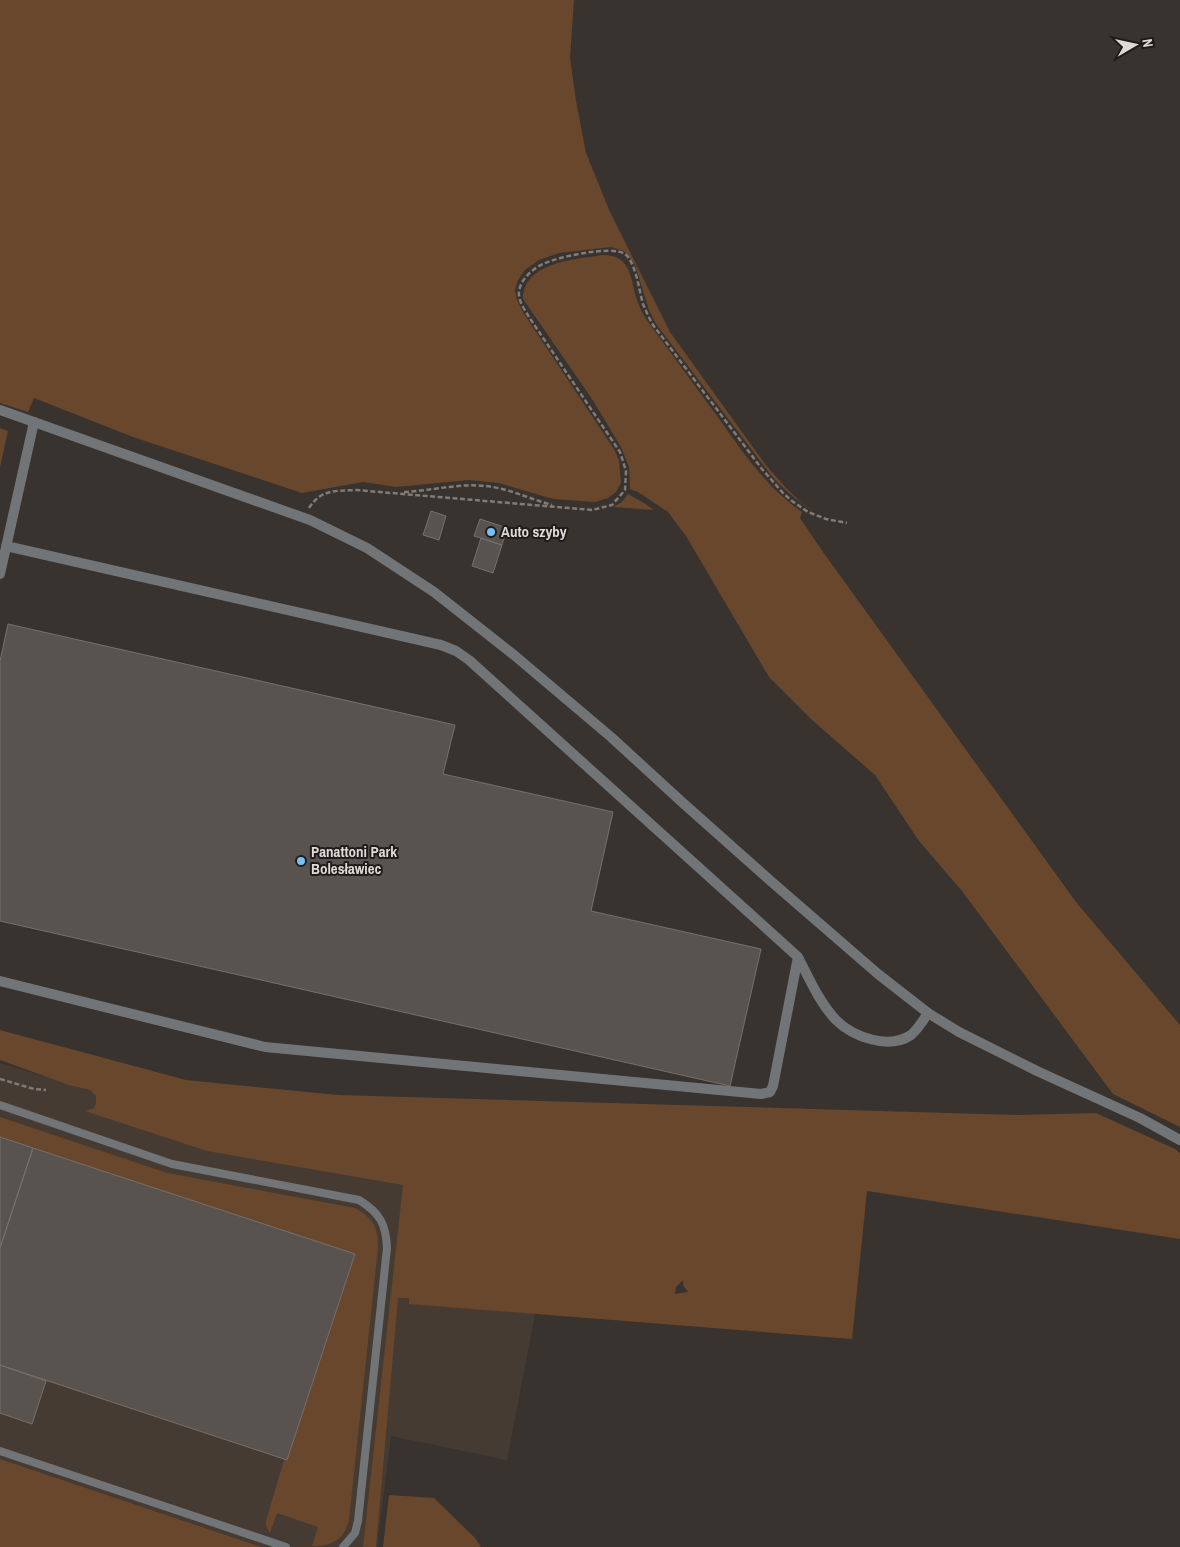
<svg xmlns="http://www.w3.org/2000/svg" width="1180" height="1547" font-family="'Archivo Narrow',sans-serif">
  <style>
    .built { fill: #463b33 }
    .green { fill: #68472d; fill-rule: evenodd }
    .building { fill: #58534f; stroke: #76706b }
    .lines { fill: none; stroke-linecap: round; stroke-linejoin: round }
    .path { stroke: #807b78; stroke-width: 2.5; stroke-dasharray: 5 2.5; stroke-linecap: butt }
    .service { stroke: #727577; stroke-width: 8 }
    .minor { stroke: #727577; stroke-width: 10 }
    .tertiary { stroke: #727577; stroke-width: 10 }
    .poi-dot { fill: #73c1f5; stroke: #1e1b1a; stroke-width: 2 }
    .labels { text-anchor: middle; stroke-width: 4; stroke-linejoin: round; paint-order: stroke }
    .poi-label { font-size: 15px; font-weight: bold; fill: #dedad8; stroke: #1e1b1a; text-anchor: start }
  </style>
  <rect width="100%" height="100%" fill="#38332f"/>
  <!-- built -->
  <path class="built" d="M0 1063 90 1090 562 1174 507 1460 391 1436 377 1547H0Z"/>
  <!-- green -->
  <path class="green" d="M0 0H574L570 58 576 101 586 153 610 212 670 332 765 464 786 488 802 503 816 512C798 502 783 489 770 474L656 324 649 310 635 265 624 251 611 247 559 253 539 260 525 270 518 280 515 290 517 300 524 314 614 449 619 460 621 483 616 492 608 498 595 502 553 499 499 483 469 480 396 487 363 482 302 493 133 437 34 398 28 412 0 403Z
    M603 255C633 255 630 281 638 303 642 313 647 321 654 330 676 360 698 390 720 420 743 453 768 489 802 512L800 518 823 552 1076 902 1180 1025V1127L1113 1094 962 891 919 841 875 775 812 720 769 677 686 536 668 512 638 492 630 489 629 467 621 447 592 399 523 299C523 262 576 259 603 255Z
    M0 428 8 431 0 467Z
    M628 494 644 503 654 510 613 507 622 502Z
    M0 1030 186 1080 338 1095 1017 1115 1096 1113 1175 1149 1180 1153V1239L867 1191 852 1339 409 1304V1298H398L376 1547H363L403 1185 207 1151 85 1111 94 1108 96 1103V1096L90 1090 69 1085 0 1060ZM683 1280V1285L688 1292 675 1294 676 1287Z
    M0 1117 167 1173 355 1208C374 1219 378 1227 378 1248L349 1520C345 1539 331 1547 312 1546L318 1527 277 1513 270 1533 266 1526V1521L344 1257 0 1141Z
    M0 1459 261 1547H0Z
    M389 1495 434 1498 475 1538 481 1547H383Z"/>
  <!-- building -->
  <path class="building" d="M431 511 446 516 439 540 423 535Z
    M480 519 507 528 502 545 474 536Z
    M481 538 502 545 493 573 472 566Z
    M8 624 455 725 443 774 613 812 591 911 761 949 730 1086 0 921V661Z
    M0 1137 33 1148 0 1248Z
    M33 1148 355 1254 287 1460 0 1365V1248Z
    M0 1365 46 1381 32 1424 0 1413Z"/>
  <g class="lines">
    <!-- path -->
    <path class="path" d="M404 492C430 491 458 483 485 486 508 488 530 499 552 505
      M309 508C321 489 336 491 356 490L592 510 612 505 625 490 626 471 620 452 529 317C525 310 518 301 519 292 520 280 532 269 543 264 557 257 612 245 625 254 636 263 639 290 643 304 646 311 649 318 653 325L762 469 783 493 792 501 808 512 826 519 847 523
      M0 1079 34 1089 46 1090"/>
    <!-- service -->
    <path class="service" d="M0 1105 172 1164 359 1200C380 1213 386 1224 387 1248L358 1521 355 1533 343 1547
      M0 1451 286 1547"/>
    <!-- minor -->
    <path class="minor" d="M6 546 441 645 456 651 469 660 798 957C809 978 819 1002 836 1020 853 1037 889 1050 911 1035 918 1029 923 1021 928 1013
      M0 574 34 422
      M0 981 265 1047 761 1094 770 1092 773 1086 798 957"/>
    <!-- tertiary -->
    <path class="tertiary" d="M0 410 310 520 367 548 434 592 514 655 611 737 683 803 773 883 878 974 928 1013 959 1032 1037 1071 1140 1118 1180 1140"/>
  </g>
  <!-- markers -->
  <g class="poi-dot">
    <circle cx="491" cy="532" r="5"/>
    <circle cx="301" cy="861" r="5"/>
  </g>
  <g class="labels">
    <!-- poi labels -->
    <g class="poi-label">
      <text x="501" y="537">Auto szyby</text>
      <text x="311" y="857">Panattoni Park<tspan x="311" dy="17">Bolesławiec</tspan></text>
    </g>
  </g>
  <!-- north arrow -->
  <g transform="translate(1135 45) rotate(81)" stroke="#1e1b1a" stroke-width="4" paint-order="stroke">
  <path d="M0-4L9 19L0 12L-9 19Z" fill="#dedad8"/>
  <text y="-8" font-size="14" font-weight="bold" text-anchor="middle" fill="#dedad8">N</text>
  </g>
</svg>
